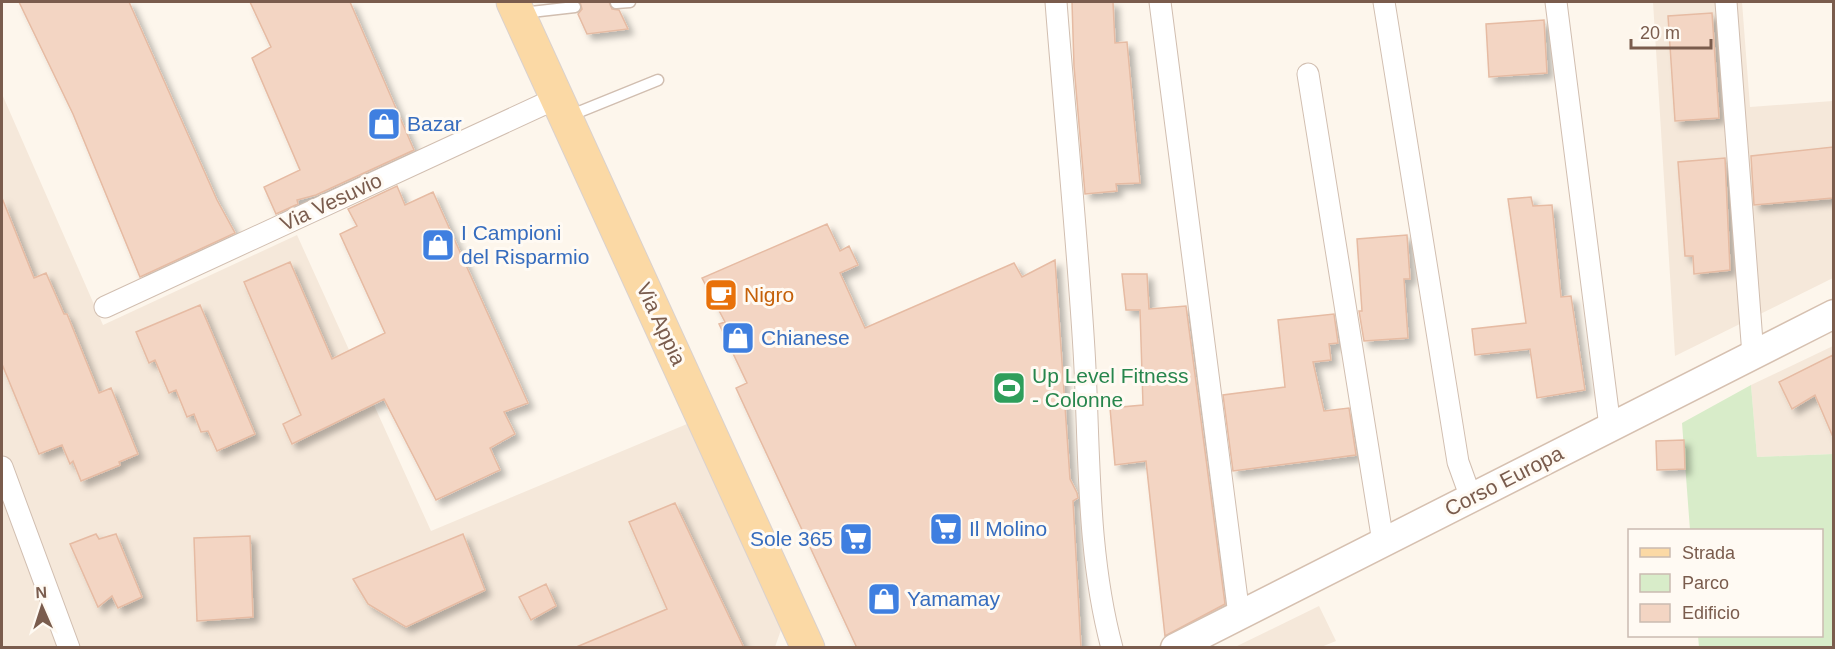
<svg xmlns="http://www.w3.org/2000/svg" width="1835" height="649" font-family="Helvetica,sans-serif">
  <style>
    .residential { fill: #f5e8da }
    .green { fill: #d8ecc9 }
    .building { fill: #f3d5c3; stroke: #e6bba3; stroke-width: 1.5; filter: url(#shadow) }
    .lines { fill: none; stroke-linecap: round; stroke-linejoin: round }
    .service-casing { stroke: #d1beb0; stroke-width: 13 }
    .minor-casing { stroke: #d1beb0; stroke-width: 23 }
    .secondary-casing { stroke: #d6c0b0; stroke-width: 31 }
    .primary-casing { stroke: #dad1cd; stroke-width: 35 }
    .service { stroke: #fff; stroke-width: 10 }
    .minor { stroke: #fff; stroke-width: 21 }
    .secondary { stroke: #fff; stroke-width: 28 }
    .primary { stroke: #fbd9a5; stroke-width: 33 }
    .labels { text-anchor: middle; stroke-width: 6; stroke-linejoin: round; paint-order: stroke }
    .shop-label { font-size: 21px; fill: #366cbe; stroke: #fffaf3; text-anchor: start }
    .street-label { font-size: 21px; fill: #7a5c4d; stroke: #fffaf3 }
    .food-label { font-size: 21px; fill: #c56008; stroke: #fffaf3; text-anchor: start }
    .leisure-label { font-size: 21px; fill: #27864d; stroke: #fffaf3; text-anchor: start }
  </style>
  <defs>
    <filter id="shadow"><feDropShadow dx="5.5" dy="5.5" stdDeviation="3" flood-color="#0004"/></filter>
  </defs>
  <rect width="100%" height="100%" fill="#fdf6ec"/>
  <!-- residential -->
  <path class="residential" d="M1653 2H1742L1750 107 1833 101V278L1675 356Z
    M2 94 103 325 297 235 431 531 687 424 782 627 775 647H2Z
    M1833 346V454L1757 457 1751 385Z
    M1319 606 1336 641 1321 647H1235Z"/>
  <!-- green -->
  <path class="green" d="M1751 385 1757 457 1833 454V647H1699L1698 636H1822V530H1690L1682 423Z"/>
  <!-- building -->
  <path class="building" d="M19 2H129L217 200 235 233 140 277 73 114Z
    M250 2H350L414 150 316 195 297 200 298 204 276 214 264 187 300 170 252 58 271 47Z
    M580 2H609L612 9 619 10 628 29 587 34 578 14 582 9Z
    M1072 2H1113L1115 43 1127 42 1140 183 1116 184 1117 191 1085 194 1074 66Z
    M1712 13 1719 118 1675 121 1668 16Z
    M1544 20 1547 73 1489 77 1486 24Z
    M1833 147V198L1754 205 1751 156Z
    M1725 158 1730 270 1694 274 1693 256H1685L1678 162Z
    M397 186 405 205 433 192 528 403 504 412 515 434 490 448 500 470 436 500 384 399 292 444 283 424 301 415 244 282 290 262 332 359 385 333 340 234 357 226 348 209Z
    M1531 197 1533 206 1552 205 1561 297 1571 296 1585 390 1537 398 1530 349 1475 355 1472 329 1526 323 1508 199Z
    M2 198 34 278 46 273 64 314H67L99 393 111 388 138 454 119 462 120 465 81 481 73 461 70 464 62 445 39 454 2 364Z
    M827 224 840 251 849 246 858 265 840 273 865 328 1014 263 1022 277 1055 260 1070 479 1077 493 1078 498 1073 501 1081 648H857L736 388 747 383 719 324 725 322 702 278Z
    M1407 235 1410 279H1404L1408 338 1364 341 1359 311H1362L1357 239Z
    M1122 274H1147L1149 309 1186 306 1225 604 1165 636 1146 461 1115 465 1110 408 1143 405 1140 310H1126Z
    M200 305 255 434 217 451 208 431 201 432 194 414 187 417 176 390 169 393 155 360 149 363 136 332Z
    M1334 314 1338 343 1329 344 1331 360 1313 362 1324 411 1349 408 1356 455 1233 471 1223 395 1285 387 1278 320Z
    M1833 355V437L1815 395 1792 409 1779 382Z
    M1684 440 1685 469 1657 470 1656 441Z
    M675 503 744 648H574L667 609 629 522Z
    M96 534 99 539 116 534 142 597 118 608 112 596 98 607 70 544Z
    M463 534 485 590 406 627 368 604 353 579Z
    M250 536 253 617 197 621 194 538Z
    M546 584 556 606 531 620 519 597Z"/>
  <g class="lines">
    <!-- service casing -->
    <g class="service-casing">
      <path id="service" d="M616 3 630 2
        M522 13 575 7
        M569 116 658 80"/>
    </g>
    <!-- minor casing -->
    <g class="minor-casing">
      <path id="minor" d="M1056 2C1065 118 1077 234 1084 350 1090 449 1086 551 1112 648
        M1160 2 1239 615
        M1384 2 1458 462 1471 498
        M1556 2 1610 427
        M1726 2 1753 355
        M1308 74 1383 542
        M105 307 557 98
        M2 467 69 648"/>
    </g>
    <!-- secondary casing -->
    <g class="secondary-casing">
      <path id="secondary" d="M1175 648 1834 314"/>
    </g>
    <!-- primary casing -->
    <g class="primary-casing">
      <path id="primary" d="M513 2 808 648"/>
    </g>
    <!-- service -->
    <use href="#service" class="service"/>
    <!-- minor -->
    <use href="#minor" class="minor"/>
    <!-- secondary -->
    <use href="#secondary" class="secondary"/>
    <!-- primary -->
    <use href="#primary" class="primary"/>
  </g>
  <!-- icons -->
  <defs>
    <g id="shop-square" transform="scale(1.725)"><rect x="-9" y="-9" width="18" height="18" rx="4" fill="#3f7fe0" stroke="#fffaf3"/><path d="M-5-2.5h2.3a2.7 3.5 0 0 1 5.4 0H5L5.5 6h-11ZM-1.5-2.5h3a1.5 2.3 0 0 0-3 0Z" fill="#fff"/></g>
    <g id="cafe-square" transform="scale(1.725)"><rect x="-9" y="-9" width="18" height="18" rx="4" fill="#e8710a" stroke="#fffaf3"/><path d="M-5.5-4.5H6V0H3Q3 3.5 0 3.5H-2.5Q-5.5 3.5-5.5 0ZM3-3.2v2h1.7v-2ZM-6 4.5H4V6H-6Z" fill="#fff"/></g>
    <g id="stadium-square" transform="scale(1.725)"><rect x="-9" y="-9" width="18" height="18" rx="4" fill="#2e9e5b" stroke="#fffaf3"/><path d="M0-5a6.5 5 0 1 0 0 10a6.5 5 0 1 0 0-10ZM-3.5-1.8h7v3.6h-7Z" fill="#fff"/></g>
    <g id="supermarket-square" transform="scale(1.725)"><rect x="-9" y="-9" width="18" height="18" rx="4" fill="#3f7fe0" stroke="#fffaf3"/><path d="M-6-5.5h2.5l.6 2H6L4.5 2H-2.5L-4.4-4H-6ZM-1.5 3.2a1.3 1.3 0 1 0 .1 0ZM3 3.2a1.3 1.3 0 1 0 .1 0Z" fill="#fff"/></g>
  </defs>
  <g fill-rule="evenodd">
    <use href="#shop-square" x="384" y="124"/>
    <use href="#shop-square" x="438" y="245"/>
    <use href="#cafe-square" x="721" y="295"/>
    <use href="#shop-square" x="738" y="338"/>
    <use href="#stadium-square" x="1009" y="388"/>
    <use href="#supermarket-square" x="946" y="529"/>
    <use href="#supermarket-square" x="856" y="539"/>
    <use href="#shop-square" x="884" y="599"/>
  </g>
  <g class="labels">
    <!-- shop labels -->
    <g class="shop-label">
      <text x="407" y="131">Bazar</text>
      <text x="461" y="240">I Campioni<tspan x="461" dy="24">del Risparmio</tspan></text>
      <text x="761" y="345">Chianese</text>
      <text x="969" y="536">Il Molino</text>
      <text x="833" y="546" text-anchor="end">Sole 365</text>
      <text x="907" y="606">Yamamay</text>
    </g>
    <!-- street labels -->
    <g class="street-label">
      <text transform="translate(331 202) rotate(-25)" y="7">Via Vesuvio</text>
      <text transform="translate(661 324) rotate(65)" y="7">Via Appia</text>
      <text transform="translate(1504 481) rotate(-27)" y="7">Corso Europa</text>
    </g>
    <!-- food labels -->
    <g class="food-label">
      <text x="744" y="302">Nigro</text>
    </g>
    <!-- leisure labels -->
    <g class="leisure-label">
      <text x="1032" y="383">Up Level Fitness<tspan x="1032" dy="24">- Colonne</tspan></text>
    </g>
  </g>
  <!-- border -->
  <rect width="1835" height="649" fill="none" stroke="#7a5c4d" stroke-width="6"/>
  <!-- legend -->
  <rect x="1628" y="529" width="195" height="108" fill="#fffaf3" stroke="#cabbb1" stroke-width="1.5"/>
  <rect x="1640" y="548" width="30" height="9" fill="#fbd9a5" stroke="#cabbb1" stroke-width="1.5"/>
  <text x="1682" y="559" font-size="18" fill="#7a5c4d">Strada</text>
  <rect x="1640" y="574" width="30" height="18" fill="#d8ecc9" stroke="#cabbb1" stroke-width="1.5"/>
  <text x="1682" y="589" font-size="18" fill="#7a5c4d">Parco</text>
  <rect x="1640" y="604" width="30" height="18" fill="#f3d5c3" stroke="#cabbb1" stroke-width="1.5"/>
  <text x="1682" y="619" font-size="18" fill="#7a5c4d">Edificio</text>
  <!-- north arrow -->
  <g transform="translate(42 607) rotate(357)" stroke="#fffaf3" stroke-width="4.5" paint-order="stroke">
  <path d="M0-4.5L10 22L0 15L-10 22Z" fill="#7a5c4d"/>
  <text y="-9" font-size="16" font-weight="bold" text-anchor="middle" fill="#7a5c4d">N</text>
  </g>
  <!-- scale -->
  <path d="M1631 39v9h80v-9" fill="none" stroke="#7a5c4d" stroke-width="3"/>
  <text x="1640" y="39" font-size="18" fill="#7a5c4d" stroke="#fffaf3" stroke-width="4.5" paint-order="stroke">20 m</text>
</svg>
